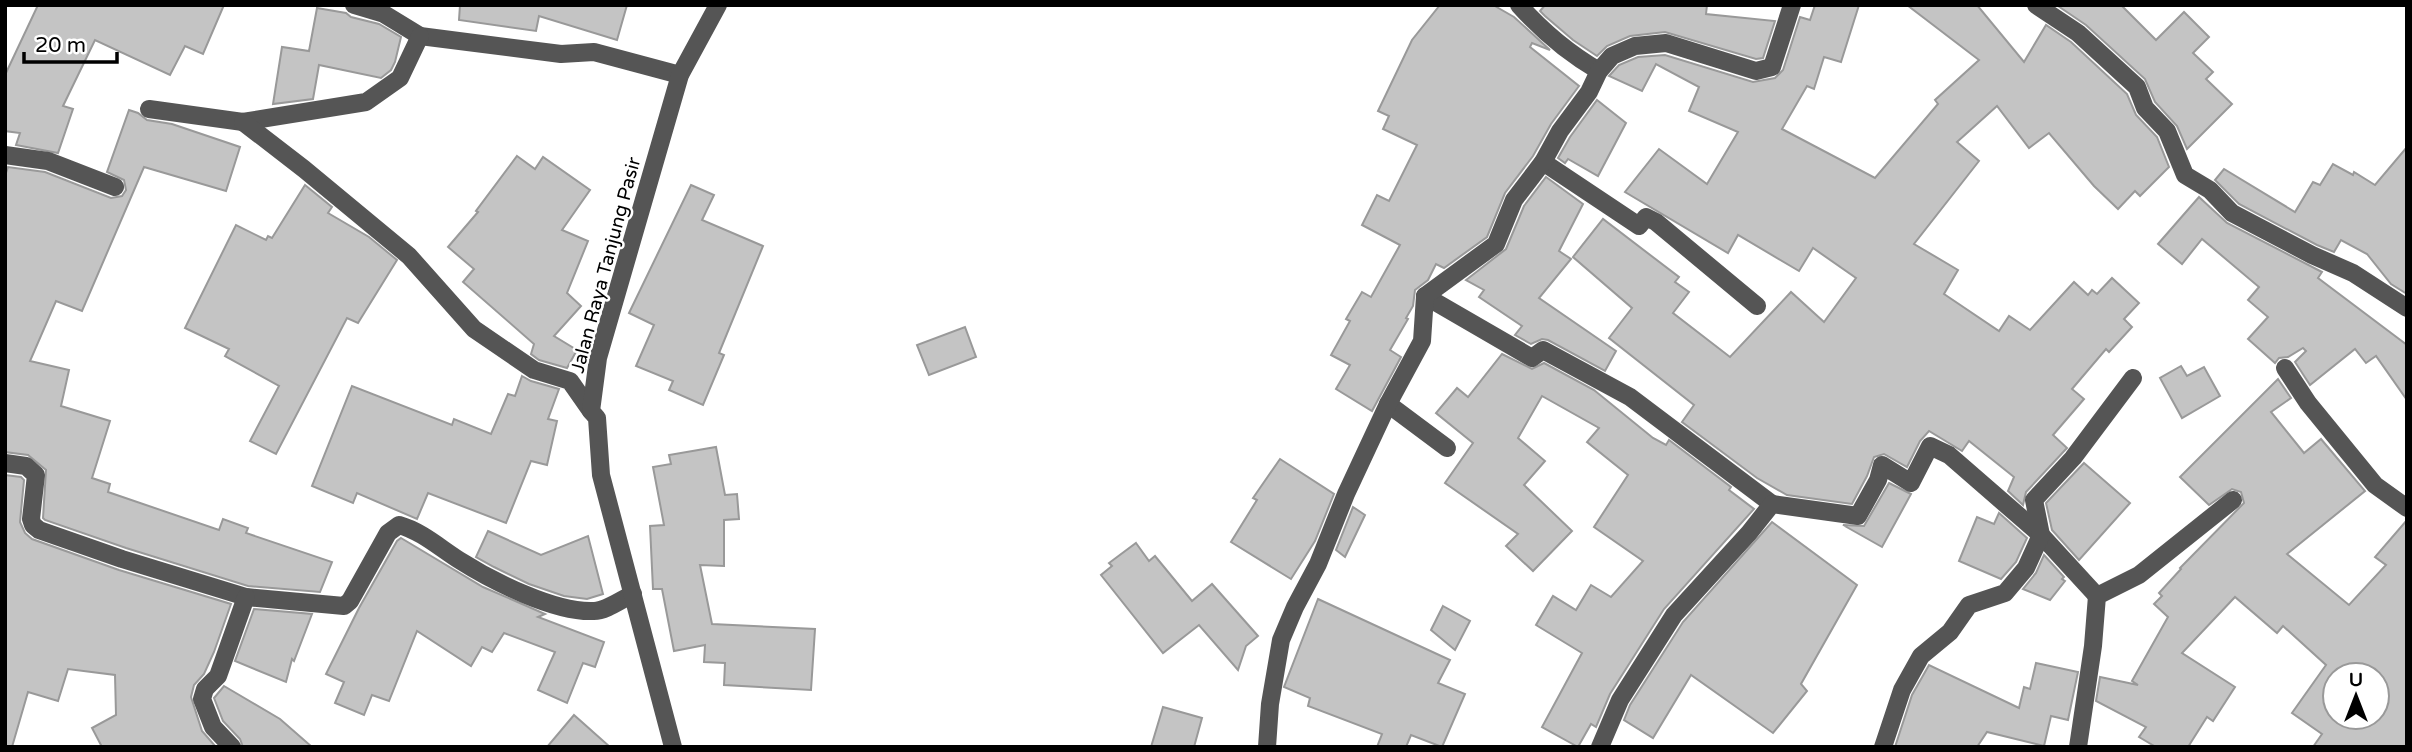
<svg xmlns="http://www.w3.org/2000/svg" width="2412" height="752" font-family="'Varela Round',sans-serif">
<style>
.building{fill:#c4c4c4;stroke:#999;stroke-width:2;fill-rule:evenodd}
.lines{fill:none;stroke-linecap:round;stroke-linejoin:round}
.minor{stroke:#555;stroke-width:18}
.labels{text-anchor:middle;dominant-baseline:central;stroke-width:5;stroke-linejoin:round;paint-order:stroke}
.street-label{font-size:19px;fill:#000;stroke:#fff}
</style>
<rect width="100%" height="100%" fill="#fff"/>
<g class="building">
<path d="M38,5h186l-21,49 -18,-8 -15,29 -75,-35 -32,66 10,3 -15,44 -42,-8 4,-12 -15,-2v-56z"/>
<path d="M460,5h167l-10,35 -78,-24 -3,15 -77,-11z"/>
<path d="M1440,5h53l21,12 36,33 -18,-7 -2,4 49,39 -28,38 -18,32 -28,37 -18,44 -43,31 -8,-4 -8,16 -13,10 -2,16 -7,12 2,1 -18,31 11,7 -29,54 -36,-22 14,-24 -19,-10 19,-34 -4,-2 16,-27 9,5 29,-52 -38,-20 15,-30 12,6 28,-56 -34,-16 6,-13 -11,-5 34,-71z"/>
<path d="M1545,5h162l-1,9 69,7 -12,37 -7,1 -91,-27 -35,4 -23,10 -10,10 -24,-16 -28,-24 -5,-5z"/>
<path d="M1815,5h44l-18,57 -17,-5 -10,32 -7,-3 -25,43 93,49 63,-74 -3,-4 44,-40 -72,-55h70l47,57 22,-37 25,17 56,52 9,21 21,22 12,30 -29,29 -5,-5 -17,18 -24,-23 -45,-53 -20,15 -32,-42 -40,36 22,19 -65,83 44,26 -14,24 55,37 10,-15 21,14 44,-48 14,13 4,-5 5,4 15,-16 27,25 -15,16 8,8 -23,25 -3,-3 -34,40 12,10 -31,36 14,13 -41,44 -3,13 -15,-14 6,-14 -45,-36 -7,10 -33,-20 -9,10 -13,26 -23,-13 -10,3 -7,19 -15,28 -65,-9 -30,-17 -75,-56 12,-17 -85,-67 23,-30 -59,-51 30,-38 76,58 -4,5 14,10 -16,21 57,44 61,-65 33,30 32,-44 -43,-30 -14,23 -61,-36 -10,18 -103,-61 34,-43 48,35 31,-52 -49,-21 10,-24 -43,-23 -14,27 -33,-15 10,-11 19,-8 27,-2 88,27 22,-4 8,-8 17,-53 10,3z"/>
<path d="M2121,5l35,35 28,-28 25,25 -16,16 20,19 -7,7 26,25 -45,45 -10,-23 -22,-24 -10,-23 -59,-54 -28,-19z"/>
<path d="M317,8l29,5 5,4 28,7 22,13 -6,25 -4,8 -10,8 -62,-13 -6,34 -40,5 9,-57 27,4z"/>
<path d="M1597,100l29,23 -28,53 -30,-17 -3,4 -7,-5 12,-21z"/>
<path d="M129,110l9,3 9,7 25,4 68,23 -14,44 -82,-24 -62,144 -26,-10 -26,60 39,9 -8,36 49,15 -18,57 18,6 -2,8 111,38 4,-11 25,9 -2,5 86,29 -12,30 -72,-6 -122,-38 -81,-28 -2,-2 3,-48 -18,-15 -23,-3v-276l3,-9 37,5 66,26 11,-2 4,-6 -2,-10 -17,-8z"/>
<path d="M2407,147v147l-16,-10 -24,-30 -26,-14 -7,12 -17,-7 -78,-41 -24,-24 9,-11 71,43 18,-30 7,3 13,-21 20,11 1,-3 21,13z"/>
<path d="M517,156l18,13 8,-12 47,33 -28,40 26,11 -21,52 14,13 -27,30 23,14 -10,18 -28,-8 -8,-6 3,-10 -71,-62 11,-13 -26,-22 30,-35 -2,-1z"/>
<path d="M1546,177l37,27 -24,47 12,8 -32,39 77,53 -11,20 -57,-31 -6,-1 -11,5 -16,-9 7,-9 -43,-29 5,-7 -18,-10 40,-31 18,-43z"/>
<path d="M305,185l27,22 -4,6 41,24 28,23 -39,63 -11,-5 -71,136 -26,-13 29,-55 -54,-30 4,-7 -44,-21 51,-103 30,15 2,-4 4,2z"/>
<path d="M691,185l23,10 -12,25 61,26 -44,107 5,2 -21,50 -34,-15 4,-9 -37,-15 18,-41 -25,-12z"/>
<path d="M2199,197l28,26 95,49 -4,6 89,67v55l-31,-44 -10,7 -11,-14 -45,36 -15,-23 11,-11 -3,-3 -15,9 -9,1 -4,5 -27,-24 20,-22 -20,-17 11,-13 -57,-48 -20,25 -24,-20z"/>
<path d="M965,327l11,30 -47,18 -12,-30z"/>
<path d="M1502,354l30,15 12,-6 50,27 59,48 13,7 3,-5 62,47 -2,3 25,19 -90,100 -54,85 -14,33 -5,-3 -13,23 -36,-20 40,-74 -46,-28 17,-29 23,14 15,-25 20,12 32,-36 -49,-34 34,-52 -41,-33 12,-14 -57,-32 -24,42 27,23 -21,24 48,46 -39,40 -27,-25 12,-12 -73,-51 28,-40 -37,-30 21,-25 11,9z"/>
<path d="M2181,366l6,10 17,-9 16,29 -38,22 -22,-40z"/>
<path d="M522,376l9,5 28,8 -11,30 9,2 -10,44 -16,-4 -25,62 -78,-30 -11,26 -60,-26 -4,10 -41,-17 40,-100 100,39 2,-6 37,15 17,-40 7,2z"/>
<path d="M2278,379l13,19 -20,14 33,41 17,-14 44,52 -78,63 62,51 37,-40 -11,-8 32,-37v227h-94l9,-13 -30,-21 34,-48 -43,-39 -6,7 -42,-36 -53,56 53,34 -22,34 -6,-4 -19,30h-32l-17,-10 7,-10 -50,-26 4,-24 38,8 -6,-4 36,-64 -14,-13 8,-8 -3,-3 22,-24 -1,-1 64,-65 -3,-11 -9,-3 -23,16 -29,-28zM2335,675h42v42h-42z"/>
<path d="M716,447l9,48 12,-1 2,25 -15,1v46l-24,-1 12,59 103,5 -4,61 -87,-5 1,-22 -21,-1 1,-17 -31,6 -12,-62h-9l-3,-63 14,-1 -11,-58 18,-3 -2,-9z"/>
<path d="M1280,459l54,35 -19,47 -24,38 -60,-37 26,-42 -4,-2z"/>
<path d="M2084,463l46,40 -51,57 -27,-30 -6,-27z"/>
<path d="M5,475l16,2 3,3 -4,42 5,11 7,6 87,31 112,34 -17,48 -10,22 -10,11 -3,12 11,34 14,16h-114l-10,-19 24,-13 -1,-40 -47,-6 -10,32 -30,-9 -16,55 -7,-1z"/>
<path d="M1889,483l22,11 -29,53 -39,-22 21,1z"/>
<path d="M1353,507l12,8 -20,42 -9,-7z"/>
<path d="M1999,513l28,25 -11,24 -15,17 -42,-18 18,-44 17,7z"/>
<path d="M1772,522l85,63 -56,99 6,7 -34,42 -82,-58 -38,63 -29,-18 6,-15 53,-83z"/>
<path d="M488,531l53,24 47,-19 15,58 -16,5 -23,-3 -35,-12 -35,-17 -18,-10z"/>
<path d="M401,538l82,49 62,27 -7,3 66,25 -9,25 -12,-4 -16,40 -29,-13 17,-38 -51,-19 -12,19 -10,-5 -11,19 -54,-35 -28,70 -17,-6 -8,20 -29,-12 9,-21 -18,-8 33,-66 38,-67z"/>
<path d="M1136,543l13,18 6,-5 37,45 20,-17 46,52 -12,10 -8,24 -39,-45 -36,28 -62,-78 11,-9 -3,-3z"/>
<path d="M2044,555l20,22 -2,2 3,2 -15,19 -27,-11 13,-16z"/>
<path d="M1318,599l132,61 -12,23 27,11 -23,53 -31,-12 -5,12h-29l5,-13 -74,-28 2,-8 -26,-11z"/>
<path d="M1443,606l27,15 -15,29 -24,-20z"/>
<path d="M254,609l58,5 -18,47 -2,-2 -6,23 -51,-21z"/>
<path d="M2036,663l42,9 -10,48 -17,-4 -7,30 -57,-14 -10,15h-82l17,-52 17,-30 90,43 5,-21 6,2z"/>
<path d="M224,686l56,33 32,28h-69l-3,-8 -17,-18 -9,-23z"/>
<path d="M1163,707l39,11 -8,29h-43z"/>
<path d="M574,715l36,32h-63z"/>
</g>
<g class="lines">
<g class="minor">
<path d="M354,5l30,9 36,22 141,18 33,-2 86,23"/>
<path d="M1519,5c24,27 49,48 80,66"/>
<path d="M2036,5l42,28 59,54 8,21 22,23 18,44 25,15 22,23 80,42 41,18 54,35"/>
<path d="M149,109l94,13 123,-20 34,-24 20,-42"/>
<path d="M243,122l61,47 105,87 65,73 60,41 36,11 21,30"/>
<path d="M5,155l43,6 67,26"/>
<path d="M1543,162l96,64 7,-9 10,5 101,84"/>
<path d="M1425,296l107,62 11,-8 87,47 142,107"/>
<path d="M2285,368l23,35 67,82 32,23"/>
<path d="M1388,404l59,44"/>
<path d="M5,463l21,3 10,9 -5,44 2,6 6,5 83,29 124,38 98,9 6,-5 38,-68 11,-8c22,6 41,23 60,35 33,21 96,53 135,51 12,0 28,-12 39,-17"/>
<path d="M232,747l-19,-20 -11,-28 3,-10 13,-13 28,-79"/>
<path d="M673,747l-72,-272 -4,-57 -6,-7 7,-53 82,-283 38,-70"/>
<path d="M1267,747l3,-43 11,-64 14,-33 23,-43 28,-70 42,-90 34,-63 3,-45 71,-52 18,-44 29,-38 17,-31 29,-39 10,-21 13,-15 23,-10 31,-3 90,28 16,-4 20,-62"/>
<path d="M1600,747l20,-47 54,-85 75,-82 23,-29 86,12 20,-36 4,-15 29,18 19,-37 19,9 92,80 56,61"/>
<path d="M1883,747l19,-57 19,-34 29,-24 19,-27 36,-12 21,-25 15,-33 -7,-35 39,-42 60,-80"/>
<path d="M2078,747l15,-101 4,-50 42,-21 94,-75"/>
</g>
</g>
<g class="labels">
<g class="street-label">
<text transform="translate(606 265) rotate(-75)">Jalan Raya Tanjung Pasir</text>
</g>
</g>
<rect width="2412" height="752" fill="none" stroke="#000000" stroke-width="14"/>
<g transform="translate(2356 696)"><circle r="33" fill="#ffffff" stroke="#999999" stroke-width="2"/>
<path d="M0-5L12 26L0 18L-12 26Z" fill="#000000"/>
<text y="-10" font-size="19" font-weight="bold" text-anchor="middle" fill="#000000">U</text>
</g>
<path d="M24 52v10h93v-10" fill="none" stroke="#000000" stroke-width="3.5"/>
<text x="35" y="52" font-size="21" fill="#000000" stroke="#ffffff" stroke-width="5" paint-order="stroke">20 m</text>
</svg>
